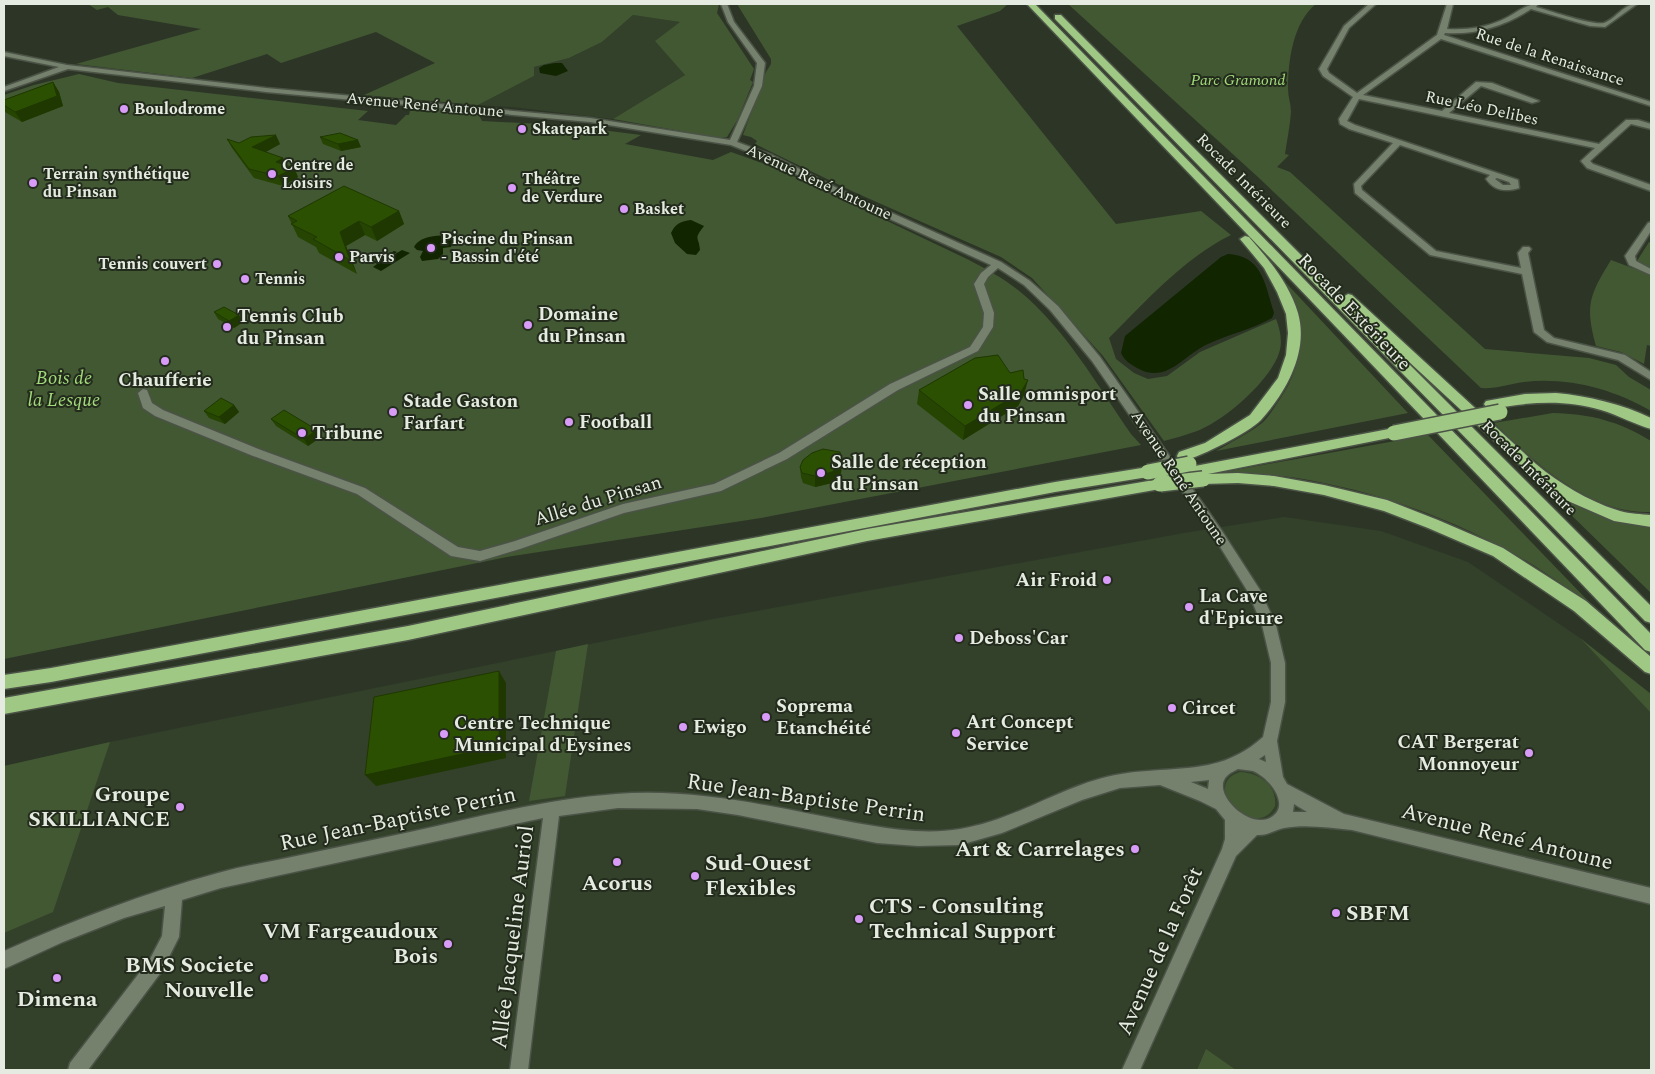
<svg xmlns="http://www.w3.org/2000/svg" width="1655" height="1074" font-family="Spectral,serif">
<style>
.built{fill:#33402a}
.green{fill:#425832}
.water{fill:#112501}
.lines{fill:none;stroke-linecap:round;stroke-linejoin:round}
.minor-casing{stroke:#4b5346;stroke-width:3}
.highway-casing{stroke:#4b5346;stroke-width:3}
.minor{fill:#75806d;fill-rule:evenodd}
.highway{fill:#a0c885;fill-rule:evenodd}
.highway-bridge-casing{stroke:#4b5346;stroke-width:18;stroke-linecap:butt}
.highway-bridge{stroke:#a0c885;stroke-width:15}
.wall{fill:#264502}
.shaded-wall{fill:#1f3801}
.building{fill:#2c5002;stroke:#1f3801}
.poi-dot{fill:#d89bf8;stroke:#232c1c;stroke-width:2}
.labels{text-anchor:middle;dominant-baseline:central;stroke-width:4;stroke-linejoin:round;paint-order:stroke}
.far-street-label{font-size:16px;fill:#e5ebe1;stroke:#232c1c}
.far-park-label{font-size:16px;font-style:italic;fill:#a3db7b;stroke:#232c1c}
.far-poi-label{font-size:16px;font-weight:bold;fill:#e5ebe1;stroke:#232c1c;text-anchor:start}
.street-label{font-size:19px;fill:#e5ebe1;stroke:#232c1c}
.poi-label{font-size:19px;font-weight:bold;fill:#e5ebe1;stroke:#232c1c;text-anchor:start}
.park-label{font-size:19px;font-style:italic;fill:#a3db7b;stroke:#232c1c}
.near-poi-label{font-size:22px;font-weight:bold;fill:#e5ebe1;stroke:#232c1c;text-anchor:end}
.near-street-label{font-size:22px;fill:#e5ebe1;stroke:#232c1c}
</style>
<rect width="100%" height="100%" fill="#2d3626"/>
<g class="built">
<path d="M633,15l48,7 4,53 -72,44 -101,-12 -34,-2 56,-29v-9l35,-9 33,-16z"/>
<path d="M1284,517l97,14 87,31 112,76 71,75v357h-1647v-304l106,-24 603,-123 471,-86z"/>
</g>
<g class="green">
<path d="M88,4h631l-2,9 37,56 -4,11 3,2 -15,37 -11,18 -7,1 -107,-19 72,-44 -30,-34 25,-19 -47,-7 -31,27 -33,16 -35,9v9l-56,29 -114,-10 71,-32 -59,-31 -95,31 -14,-9 -75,24 -116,-14 125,-35 -83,-14 -10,-8 -11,3z"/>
<path d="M737,4h271l-8,7 -43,15 159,198 85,-13 30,24c-47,23 -85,66 -122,103l7,21 18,14 14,6 19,-3 33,-24 76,-33c4,10 7,23 3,34 -9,28 -55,68 -82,78 -11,4 -22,7 -33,10l-61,-85 -71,-78 -31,-21 -147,-65 -99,-48 2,-3 -6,-4 -8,-2 23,-63 5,-8v-5z"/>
<path d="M1068,4h248c-23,18 -28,57 -28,85 0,8 3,15 3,23 -1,14 -4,28 -6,42l4,1 -12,12 13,5 195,177 104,9 27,7 13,12 22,13v21c-38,-22 -83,-34 -127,-29 -15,2 -28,7 -43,6l-222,-210z"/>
<path d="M79,74l39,9 250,28 -10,9 38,5 10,-10h3l1,-4c18,-7 50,1 69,4l3,6 80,4 79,10 -16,9 88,16 18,-8 45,16 193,92c17,9 34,18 49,30 47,38 79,95 113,144l10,11 -380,73 -254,39 -503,102v-564l30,-10z"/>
<path d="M1649,242l2,1v27l-14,-9z"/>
<path d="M1611,260l40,15v71l-4,-1 -3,19 -23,-12 -25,-6c-11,-41 -7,-50 15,-86z"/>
<path d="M1286,283l122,130 -192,38c15,-9 32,-17 46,-28 7,-6 13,-17 18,-24 27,-40 24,-74 6,-116z"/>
<path d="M1553,413c38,1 65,8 98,28v71c-60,3 -117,-50 -157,-89z"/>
<path d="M1428,435l165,171c-23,-16 -46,-33 -70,-47 -64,-37 -135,-64 -209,-78 -29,-6 -60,-7 -90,-9z"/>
<path d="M1519,464c47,36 74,53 132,64v65z"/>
<path d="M1580,638l71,56v19z"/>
<path d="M588,644l-23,152 -36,5 27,-150z"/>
<path d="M110,742l-57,170 -49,21v-167z"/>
<path d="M1240,772c20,1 37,13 35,34 -19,37 -77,-21 -35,-34z"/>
<path d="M1206,1049l30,21h-39z"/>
</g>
<g class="water">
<path d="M555,63h7l6,8 -12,5 -16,-3 -1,-5 5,-3z"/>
<path d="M691,220l13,6c-11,14 -5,10 -4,24l-4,5 -9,-1 -12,-11 -4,-10c4,-9 10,-12 20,-13z"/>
<path d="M454,235l-1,6 12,-2 -1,3 -12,2 -1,3 -8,1v6l-5,5 -16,2 -2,-4 3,-6 -6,-1 -3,-3c7,-13 27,-11 40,-12z"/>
<path d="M402,250l8,3 -29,18 -8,-4 4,-3 -3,-2 20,-11 3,1 -14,9z"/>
<path d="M1228,254c35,2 37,31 46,59l-2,5c-19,11 -43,16 -64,26 -25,11 -41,41 -71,24 -7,-4 -12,-7 -16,-15l4,-17 96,-79z"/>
</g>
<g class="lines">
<defs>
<g id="minor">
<path d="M721,4h6l7,18 31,41 -3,23 -25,56 35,13 71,36 158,71 29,19 28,25 42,51 122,174 38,59 16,35 9,38v39l-8,39 6,36 4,7 57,30 307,74v16l-299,-74c-22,-2 -46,-6 -68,-2 -10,2 -17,8 -27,7l-21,21 -96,214h-18l100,-221 3,-10v-19l-9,-11 -16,-8 -40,-16 -40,3 -38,12 -80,33 -42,12 -42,1 -41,-3 -139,-28 -41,-6 -79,-1 -59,8 -31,254h-18l33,-252 -322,70 -39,12 -3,37 -17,34 -74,99h-20l2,-7 80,-104 12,-23 3,-30 -41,12 -61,24 -59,27v-18c70,-31 141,-58 214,-78 21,-6 43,-10 64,-14 43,-9 86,-18 128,-27 68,-15 137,-33 206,-38 66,-5 131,7 195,20 47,9 102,23 149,15 57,-9 105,-46 161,-55 53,-9 98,3 142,-37l8,-35v-39l-9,-38 -14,-33 -34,-55 -122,-176 -42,-51 -26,-25 -26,-17 -10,9 -4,7 10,29 -1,14 -15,24 -80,39 -111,69 -66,32 -97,22 -104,36 -40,12 -29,-5 -94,-62 -104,-38 -98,-40 -12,-8 -5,-15 5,-4 4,1 5,13 11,7 98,40 104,38 93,59 22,4 35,-10 108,-37 91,-20 65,-31 111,-69 80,-37 13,-20 1,-14 -10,-29 7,-11 10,-8 -154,-70 -71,-36 -35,-14 -141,-23 -324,-30 -198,-23 -64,22v-4l55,-20 -55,-11v-4l63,13 199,23 324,30 140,22 24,-54 3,-23 -29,-41zM1265,755l1,7 -7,-3zM1238,769c5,1 11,1 15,2 15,6 37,32 20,45 -22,17 -65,-25 -45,-41 3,-3 7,-4 10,-6zM1209,780l-1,9 -17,-7zM1294,804l13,8h-14z"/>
<path d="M1369,4h7l-27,24 -22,41 2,4 28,20 80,-58 10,-31h6l-6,25c19,1 37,-1 55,-9 12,-5 23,-16 36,-16l-2,3c12,3 57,19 68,16 13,-5 19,-19 33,-19l-32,23 -15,-1 -59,-17c-26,17 -55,26 -86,24l-1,2 207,67v4l-210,-67 -78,56 79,16 34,-29 16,1 47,18 -7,2 -51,-17 -32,27 150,31 27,-24h12l13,4v5l-20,-5 -41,37 3,3 58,21v6l-64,-23 -6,-7 14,-13 -236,-49 -12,22 8,4 163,55 1,8c-13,4 -25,3 -33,-9l4,-4 -90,-30 -39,41 1,4 74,61 85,17 -3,-15 5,-6h6l2,2 -3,4 16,77 10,8 71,17 26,17v8l-33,-20 -71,-18 -13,-10 -12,-58 -92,-19 -75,-62 -1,-9 39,-41 -44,-14 -9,-5 -1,-5 14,-22 -30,-21 -4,-7 25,-43zM1497,178l12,4 2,3h-8l-8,-6z"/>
<path d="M1651,222v9l-16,25 1,5 15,8v6l-22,-10 -4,-9 23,-33z"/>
</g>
<g id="highway">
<path d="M1027,4h8l616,630v18l-6,-2z"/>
<path d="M1055,15h6l282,282 5,-3 4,1 184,169c24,20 54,38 84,47 10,3 21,3 31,4v12l-37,-6 -46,-20 -24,-14 -165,-153 272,272v17l-6,-2 -590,-602z"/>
<path d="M1245,236l4,1c20,23 40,46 49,76 11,39 -12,79 -37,107 -14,14 -58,35 -77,41l-5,-1 -2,-4 2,-4 26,-9 45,-28 28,-37 8,-23 2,-22 -2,-19 -9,-22 -13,-24 -24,-29z"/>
<path d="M1556,393c32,3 66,11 95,25v11c-15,-4 -33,-14 -50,-19 -36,-11 -73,-8 -110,-1l-5,-2 -2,-3 2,-3 39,-7z"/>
<path d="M1394,428l5,2 2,3 -2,3 -191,38 30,-1 36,3 50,9 63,15 51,20 65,28 83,53 65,56v17l-6,-2 -71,-61 -81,-55 -65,-28 -44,-17 -60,-16 -50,-9 -36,-3 -35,1 -5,-1 -2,-4 2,-3 -8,-1 -2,-4 2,-4 5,-1z"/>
<path d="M1148,467l5,1 2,4 -2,4 -5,1 -93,15 -1004,190 -47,7v-14l47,-7 1004,-186z"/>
<path d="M1160,479l5,1 2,4 -2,4 -5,1 -293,52 -459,99 -404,74v-16l404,-72 459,-97z"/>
</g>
</defs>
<use href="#minor" class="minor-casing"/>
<use href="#highway" class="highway-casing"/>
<use href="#minor" class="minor"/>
<use href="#highway" class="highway"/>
<defs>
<g id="highway-bridge">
<path d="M1394,433l106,-21"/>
<path d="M1148,472l41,-8"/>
<path d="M1160,484l43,-5"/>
</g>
</defs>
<use href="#highway-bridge" class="highway-bridge-casing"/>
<use href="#highway-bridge" class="highway-bridge"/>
</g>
<g class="wall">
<path d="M53,82l6,10 4,14 -41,16 -17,-10 -1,-2v-10z"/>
<path d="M320,137l41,10 -20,4 -18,-7z"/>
<path d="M227,139l12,4 41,1 -15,8 22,14 7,2 4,9 -15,9 -29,-8 -22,-30z"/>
<path d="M399,211l5,13 -27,17 -12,-6 -19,11 11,28 -38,-21 -3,-6 -18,-10 -10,-21z"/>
<path d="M214,312l25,3 4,7 -9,6 -16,-9z"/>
<path d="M1010,373l14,22 -6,11 -55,34 -46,-36 2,-14z"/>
<path d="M234,405l5,7 -14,12 -16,-6 -5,-7z"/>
<path d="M271,419l46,11 4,7 -13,9 -32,-20z"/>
<path d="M842,462l-1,11 -4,6 -5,4 -17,4 -12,-4 -2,-6 -1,-10z"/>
</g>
<g class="shaded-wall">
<path d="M53,82l6,10 4,14 -41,16 -7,-10z"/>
<path d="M276,135l4,9 -23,13 -5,-10z"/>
<path d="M358,140l3,7 -20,4 -3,-7z"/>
<path d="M283,158l5,9 -12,-5z"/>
<path d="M294,168l4,9 -15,9 -5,-10z"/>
<path d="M399,211l5,13 -27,17 -6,-14z"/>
<path d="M359,221l6,14 -19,11 11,28 -7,-14 -10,-28z"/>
<path d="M239,315l4,7 -9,6 -5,-7z"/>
<path d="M1028,380l-4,15 -6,11 -55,34 2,-14z"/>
<path d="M234,405l5,7 -14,12 -6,-7z"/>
<path d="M317,430l4,7 -13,9 -4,-7z"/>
<path d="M842,462l-1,11 -4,6 -5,4 -17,4v-11z"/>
<path d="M499,671l7,12v75l-130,28 -11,-11z"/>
</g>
<g class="building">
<path d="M53,82l4,14 -42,16 -11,-7v-5z"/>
<path d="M340,133l18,7 -20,4 -18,-7z"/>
<path d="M276,135l-24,12 31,11 -7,4 18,6 -16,8 -29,-7 -22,-30 12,4 12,-6z"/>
<path d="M344,186l55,25 -28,16 -12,-6 -19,11 10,28 -37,-21 4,-2 -26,-13 6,-3 -9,-5z"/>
<path d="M224,307l15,8 -10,6 -15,-9z"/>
<path d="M998,355l12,18 13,-3 1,9 4,1 -7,12 -56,34 -46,-36 56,-32z"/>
<path d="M221,398l13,7 -15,12 -15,-6z"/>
<path d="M284,410l33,20 -13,9 -33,-20z"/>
<path d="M823,449l17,3 2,10 -5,6 -5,4 -17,4 -13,-3 -2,-6 3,-7 9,-7z"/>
<path d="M499,671v75l-134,29 9,-78z"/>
</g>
<g class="poi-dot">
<circle cx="124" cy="109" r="5"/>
<circle cx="522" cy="129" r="5"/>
<circle cx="272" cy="174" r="5"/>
<circle cx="33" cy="183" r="5"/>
<circle cx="512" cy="188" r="5"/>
<circle cx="624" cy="209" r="5"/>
<circle cx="431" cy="248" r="5"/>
<circle cx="339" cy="257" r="5"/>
<circle cx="217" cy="264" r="5"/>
<circle cx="245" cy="279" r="5"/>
<circle cx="528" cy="325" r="5"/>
<circle cx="227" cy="327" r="5"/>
<circle cx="165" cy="361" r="5"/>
<circle cx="968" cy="405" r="5"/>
<circle cx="393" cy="412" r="5"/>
<circle cx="569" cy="422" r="5"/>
<circle cx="302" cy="433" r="5"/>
<circle cx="821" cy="473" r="5"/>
<circle cx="1107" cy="580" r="5"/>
<circle cx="1189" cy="607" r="5"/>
<circle cx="959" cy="638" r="5"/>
<circle cx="1172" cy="708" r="5"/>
<circle cx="766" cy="717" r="5"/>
<circle cx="683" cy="727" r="5"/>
<circle cx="956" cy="733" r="5"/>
<circle cx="444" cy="734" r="5"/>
<circle cx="1529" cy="753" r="5"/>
<circle cx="180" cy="807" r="5"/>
<circle cx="1135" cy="849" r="5"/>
<circle cx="617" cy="862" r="5"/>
<circle cx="695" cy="876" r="5"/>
<circle cx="1336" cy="913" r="5"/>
<circle cx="859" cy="919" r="5"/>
<circle cx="448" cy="944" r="5"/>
<circle cx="57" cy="978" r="5"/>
<circle cx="264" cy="978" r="5"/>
</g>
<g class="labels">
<g class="far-street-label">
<text transform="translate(1550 57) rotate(18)">Rue de la Renaissance</text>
<text transform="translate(425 105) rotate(5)">Avenue René Antoune</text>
<text transform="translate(1482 108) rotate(12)">Rue Léo Delibes</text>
<text transform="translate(1244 181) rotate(45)">Rocade Intérieure</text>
<text transform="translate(819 182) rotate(25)">Avenue René Antoune</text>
<text transform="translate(1529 468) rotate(45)">Rocade Intérieure</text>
<text transform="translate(1179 478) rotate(56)">Avenue René Antoune</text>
</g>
<g class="far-park-label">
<text x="1238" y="80">Parc Gramond</text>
</g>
<g class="far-poi-label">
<text x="134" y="109">Boulodrome</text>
<text x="532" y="129">Skatepark</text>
<text x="282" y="165">Centre de<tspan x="282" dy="18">Loisirs</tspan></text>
<text x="43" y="174">Terrain synthétique<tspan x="43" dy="18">du Pinsan</tspan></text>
<text x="522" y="179">Théâtre<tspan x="522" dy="18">de Verdure</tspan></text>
<text x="634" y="209">Basket</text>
<text x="441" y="239">Piscine du Pinsan<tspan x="441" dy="18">- Bassin d'été</tspan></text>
<text x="349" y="257">Parvis</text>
<text x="207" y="264" text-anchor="end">Tennis couvert</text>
<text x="255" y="279">Tennis</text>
</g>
<g class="street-label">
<text transform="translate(1354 312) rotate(46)">Rocade Extérieure</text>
<text transform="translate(598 501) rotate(-17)">Allée du Pinsan</text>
</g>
<g class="poi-label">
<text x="538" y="314">Domaine<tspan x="538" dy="22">du Pinsan</tspan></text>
<text x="237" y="316">Tennis Club<tspan x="237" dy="22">du Pinsan</tspan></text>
<text x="165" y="380" text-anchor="middle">Chaufferie</text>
<text x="978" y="394">Salle omnisport<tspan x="978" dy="22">du Pinsan</tspan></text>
<text x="403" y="401">Stade Gaston<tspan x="403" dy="22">Farfart</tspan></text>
<text x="579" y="422">Football</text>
<text x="312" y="433">Tribune</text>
<text x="831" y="462">Salle de réception<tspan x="831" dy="22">du Pinsan</tspan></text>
<text x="1097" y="580" text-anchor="end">Air Froid</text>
<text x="1199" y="596">La Cave<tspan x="1199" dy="22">d'Epicure</tspan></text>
<text x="969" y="638">Deboss'Car</text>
<text x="776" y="706">Soprema<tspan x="776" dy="22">Etanchéité</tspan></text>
<text x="1182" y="708">Circet</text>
<text x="966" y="722">Art Concept<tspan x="966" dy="22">Service</tspan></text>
<text x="454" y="723">Centre Technique<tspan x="454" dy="22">Municipal d'Eysines</tspan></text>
<text x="693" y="727">Ewigo</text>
<text x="1519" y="742" text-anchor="end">CAT Bergerat<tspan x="1519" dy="22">Monnoyeur</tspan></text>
</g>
<g class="park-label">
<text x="64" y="378">Bois de<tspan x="64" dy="22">la Lesque</tspan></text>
</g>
<g class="near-poi-label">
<text x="170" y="794">Groupe<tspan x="170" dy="25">SKILLIANCE</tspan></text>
<text x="1125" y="849">Art &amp; Carrelages</text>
<text x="705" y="863" text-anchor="start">Sud-Ouest<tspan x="705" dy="25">Flexibles</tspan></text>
<text x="617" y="883" text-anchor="middle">Acorus</text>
<text x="869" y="906" text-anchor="start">CTS - Consulting<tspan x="869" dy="25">Technical Support</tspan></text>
<text x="1346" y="913" text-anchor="start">SBFM</text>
<text x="438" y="931">VM Fargeaudoux<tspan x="438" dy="25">Bois</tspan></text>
<text x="254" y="965">BMS Societe<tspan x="254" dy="25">Nouvelle</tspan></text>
<text x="57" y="999" text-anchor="middle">Dimena</text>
</g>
<g class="near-street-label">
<text transform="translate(806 798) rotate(8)">Rue Jean-Baptiste Perrin</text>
<text transform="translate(398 819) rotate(-12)">Rue Jean-Baptiste Perrin</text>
<text transform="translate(1507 837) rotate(14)">Avenue René Antoune</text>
<text transform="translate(513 937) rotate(-83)">Allée Jacqueline Auriol</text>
<text transform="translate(1160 951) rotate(-66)">Avenue de la Forêt</text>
</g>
</g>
<rect width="1655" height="1074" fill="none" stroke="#e5ebe1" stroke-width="10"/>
</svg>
